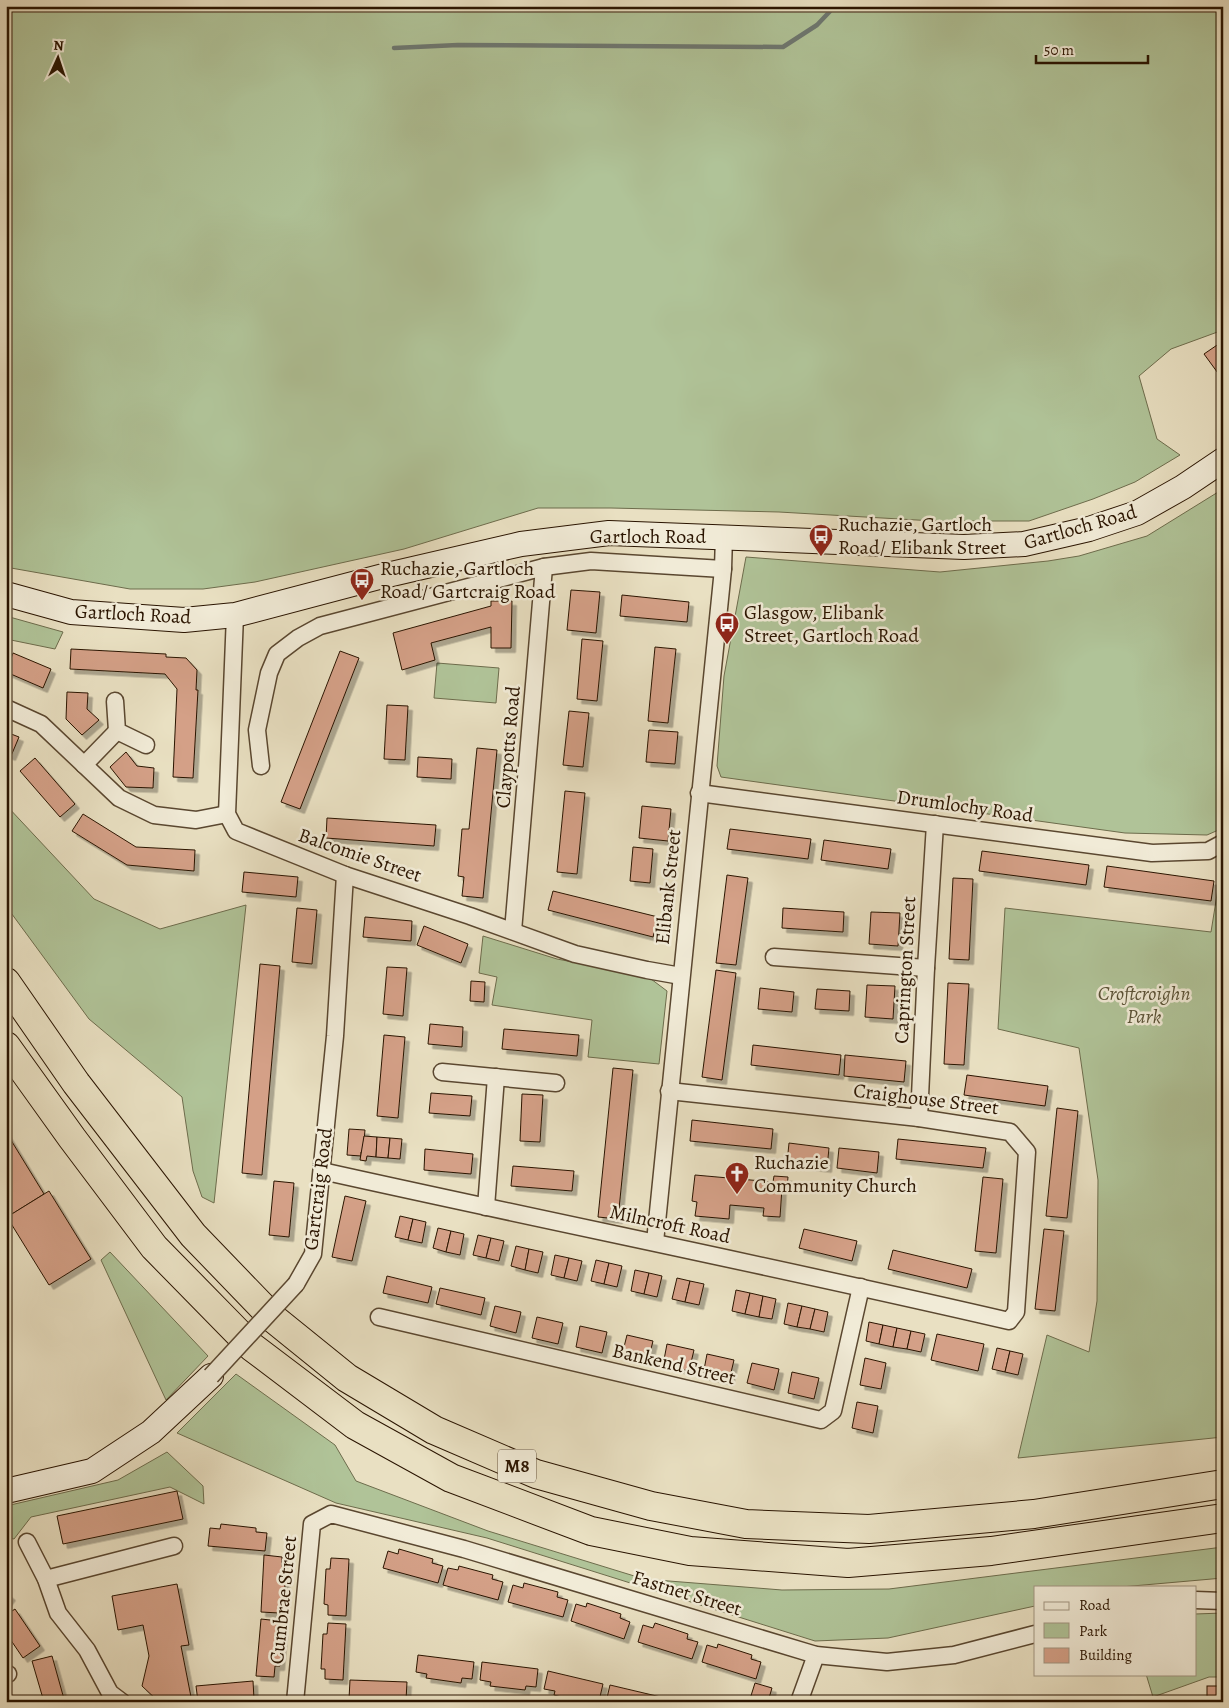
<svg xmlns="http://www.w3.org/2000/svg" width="1229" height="1708" font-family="Alegreya,serif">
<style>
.green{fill:#b0c398;stroke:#6d6c4c}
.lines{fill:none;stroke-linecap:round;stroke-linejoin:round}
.stream{stroke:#6e7871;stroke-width:4.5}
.building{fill:#d4a087;stroke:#2a1400;filter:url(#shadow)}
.street-casing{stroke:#5a4730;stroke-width:19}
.secondary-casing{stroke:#2a1400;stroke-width:26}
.highway-casing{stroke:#2a1400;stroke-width:30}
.street{stroke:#f1ebd7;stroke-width:16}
.secondary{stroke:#f1ebd7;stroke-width:24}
.highway{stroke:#e9e0c2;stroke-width:28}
.street-bridge-casing{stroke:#5a4730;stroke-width:19;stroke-linecap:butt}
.street-bridge{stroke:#f1ebd7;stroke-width:16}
.labels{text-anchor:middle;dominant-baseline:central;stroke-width:5;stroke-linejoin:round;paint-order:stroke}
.shield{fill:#f1ebd7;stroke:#665440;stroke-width:1}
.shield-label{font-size:19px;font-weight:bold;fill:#2a1400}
.poi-label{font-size:20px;fill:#2a1400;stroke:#f1ebd7;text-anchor:start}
.street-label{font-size:20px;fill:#2a1400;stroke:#f1ebd7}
.park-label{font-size:20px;font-style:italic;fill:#595135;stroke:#f1ebd7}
</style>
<defs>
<filter id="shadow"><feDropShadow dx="4.5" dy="4.5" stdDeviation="0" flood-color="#0004"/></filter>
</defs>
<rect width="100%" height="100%" fill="#e9e0c2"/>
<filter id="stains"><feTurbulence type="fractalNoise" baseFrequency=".004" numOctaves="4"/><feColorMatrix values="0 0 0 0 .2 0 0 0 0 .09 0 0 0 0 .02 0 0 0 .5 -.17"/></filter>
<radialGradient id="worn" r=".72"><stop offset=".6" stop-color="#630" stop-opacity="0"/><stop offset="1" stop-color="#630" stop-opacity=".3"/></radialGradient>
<g class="green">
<path d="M6,6h1217v324l-52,19 -32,27 18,63 23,16 -45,27 -42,17 -64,22h-95l-155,-9 -168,-4h-73l-134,41 -149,33 -52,7h-73l-119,-21 -5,-1z"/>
<path d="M1223,489v339l-16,7 -82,-2 -404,-56 -4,-11 7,-90 22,-119 194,15 108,-11 31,-5 68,-20z"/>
<path d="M6,616l57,16 -8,17 -49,-10z"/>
<path d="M437,663l62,5 -3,35 -62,-5z"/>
<path d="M6,805l88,94 66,30 86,-24 -32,298 -12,-6 -9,-26 -11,-74 -93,-78 -83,-113z"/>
<path d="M1223,857v580l-205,21 29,-123 42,17 8,-51 1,-121 -19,-132 -81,-19 7,-121 206,24z"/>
<path d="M483,936l74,23 90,17 20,15 -8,73 -71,-7 4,-37 -100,-15 5,-28 -18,-4z"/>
<path d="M110,1252l98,104 -42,44 -65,-140z"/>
<path d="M236,1374l99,71 21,36 132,50 156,48 138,11 107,-1 334,-42v31l-102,9h-86v19l-147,32 -73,3 -328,-103 -151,-35 -159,-70z"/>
<path d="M167,1452l36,34 1,18 -34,-17 -139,30 -17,22 -8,-2v-31l112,-26z"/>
<path d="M1223,1613v64h-14l-56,20 -7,-23h49v-60z"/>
</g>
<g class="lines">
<path class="stream" d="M394,48l64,-3 325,2 34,-22 18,-19"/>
</g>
<g class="building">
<path d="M1223,341v39l-19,-26z"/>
<path d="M1223,383v10l-5,-7z"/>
<path d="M571,590l29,2 -4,41 -29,-3z"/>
<path d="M622,595l67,7 -2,20 -67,-6z"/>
<path d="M491,601h21l-1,47h-20v-21l-60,16 4,17 -33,10 -9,-37 98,-27z"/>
<path d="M582,639l21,2 -6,60 -20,-2z"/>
<path d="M655,647l21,2 -8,74 -20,-2z"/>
<path d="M71,649l95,5v3l20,1 11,12 -1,20h2l-5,88 -20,-1 4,-88 -12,-15 -95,-5z"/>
<path d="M340,651l19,7 -59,151 -19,-7z"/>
<path d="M13,653l38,16 -8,19 -37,-16z"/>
<path d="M67,692l21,1 -1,16 12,11 -17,15 -16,-16z"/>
<path d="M387,705l21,1 -3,54 -21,-1z"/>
<path d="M569,711l20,2 -6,54 -20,-2z"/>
<path d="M649,730l29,2 -3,32 -29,-2z"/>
<path d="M6,732l13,5 -8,19 -5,-2z"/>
<path d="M477,748l20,2 -14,148 -21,-2 2,-19 -6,-1 4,-47h7z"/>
<path d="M126,752l11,14 17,2 -1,20 -27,-1 -16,-20z"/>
<path d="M418,757l34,2 -1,20 -34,-2z"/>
<path d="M35,758l40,46 -15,13 -40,-46z"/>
<path d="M565,791l20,2 -8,81 -20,-2z"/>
<path d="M642,806l29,3 -3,32 -29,-3z"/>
<path d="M83,814l53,33 59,3 -1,21 -67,-6 -55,-34z"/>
<path d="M327,818l109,7 -2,21 -108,-8z"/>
<path d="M730,829l81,10 -3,20 -81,-10z"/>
<path d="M824,840l67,9 -3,20 -67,-9z"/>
<path d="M633,847l20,2 -3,34 -20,-2z"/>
<path d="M982,851l107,14 -3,20 -107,-14z"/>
<path d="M1107,866l107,15 -3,20 -107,-14z"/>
<path d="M244,872l54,5 -2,20 -54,-5z"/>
<path d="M727,875l21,3 -12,87 -20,-2z"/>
<path d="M953,878l20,1 -4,81 -20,-1z"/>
<path d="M553,891l105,26 -5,20 -105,-27z"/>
<path d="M297,908l20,2 -5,54 -20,-2z"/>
<path d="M783,908l61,4 -1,20 -61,-4z"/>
<path d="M871,912l29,1 -2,33 -29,-2z"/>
<path d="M365,917l47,4 -1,20 -48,-4z"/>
<path d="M424,926l44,18 -7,19 -44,-18z"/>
<path d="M260,964l20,2 -18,209 -20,-2z"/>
<path d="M387,967l20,1 -4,48 -20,-2z"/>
<path d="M716,970l20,3 -14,107 -20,-3z"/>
<path d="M471,981l14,1 -1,20 -14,-1z"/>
<path d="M948,983l21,1 -5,81 -20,-1z"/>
<path d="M867,985l28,1 -2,33 -28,-2z"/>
<path d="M760,988l34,4 -2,20 -34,-3z"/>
<path d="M817,989l33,2 -1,20 -34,-2z"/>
<path d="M430,1024l33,3 -1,20 -34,-3z"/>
<path d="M504,1029l75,6 -2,21 -75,-7z"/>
<path d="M384,1035l21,2 -7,81 -21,-2z"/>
<path d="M753,1045l88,10 -2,20 -88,-10z"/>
<path d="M845,1055l61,6 -2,21 -60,-6z"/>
<path d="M613,1068l20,2 -15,149 -20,-2z"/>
<path d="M967,1075l81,11 -3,20 -81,-11z"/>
<path d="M431,1093l41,3 -2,20 -41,-3z"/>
<path d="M522,1094l21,1 -3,47 -20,-1z"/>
<path d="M1057,1108l21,3 -11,107 -21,-2z"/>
<path d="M692,1120l81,9 -2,20 -81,-8z"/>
<path d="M349,1129l16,1 -2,22h-2v4l-14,-1z"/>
<path d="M6,1132l38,62 -32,20 -6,-10z"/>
<path d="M364,1136l13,1 -1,20 -9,-1 -1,5 -6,-1z"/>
<path d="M377,1137l13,1 -2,20 -12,-1z"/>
<path d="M390,1138l12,1 -2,20 -12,-1z"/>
<path d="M898,1139l88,9 -3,20 -87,-9z"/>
<path d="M789,1143l40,5 -2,20 -40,-5z"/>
<path d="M839,1148l40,4 -2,21 -40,-5z"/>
<path d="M425,1149l48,5 -2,20 -47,-4z"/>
<path d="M513,1166l61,5 -2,20 -61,-5z"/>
<path d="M695,1175l78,7 1,-6 14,1 -1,11h-5l-2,29 -17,-1 1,-8 -34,-3 -1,14 -34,-3 2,-14 -5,-1z"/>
<path d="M983,1177l20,2 -7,74 -21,-2z"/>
<path d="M274,1181l20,2 -5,54 -20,-2z"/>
<path d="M49,1191l42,68 -42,26 -42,-68z"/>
<path d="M345,1196l21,5 -14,60 -20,-4z"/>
<path d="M400,1216l13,3 -5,21 -13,-3z"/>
<path d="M413,1219l13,3 -4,21 -14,-3z"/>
<path d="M438,1228l13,3 -5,21 -13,-4z"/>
<path d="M804,1229l53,12 -5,20 -53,-13z"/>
<path d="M1044,1229l20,2 -9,80 -20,-2z"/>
<path d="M451,1231l13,3 -4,21 -14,-3z"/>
<path d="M478,1235l13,3 -5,20 -13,-3z"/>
<path d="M491,1238l13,3 -5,20 -13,-3z"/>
<path d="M516,1246l13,3 -4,21 -14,-4z"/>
<path d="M529,1249l14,3 -5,21 -13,-3z"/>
<path d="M893,1250l79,19 -5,19 -79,-19z"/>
<path d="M555,1255l14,3 -5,20 -13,-3z"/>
<path d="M569,1258l13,3 -5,20 -13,-3z"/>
<path d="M596,1260l13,3 -5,21 -13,-3z"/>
<path d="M609,1263l13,3 -5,21 -13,-3z"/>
<path d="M635,1270l14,3 -5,21 -13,-3z"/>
<path d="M649,1273l13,3 -5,21 -13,-3z"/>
<path d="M387,1276l45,11 -4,16 -45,-10z"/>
<path d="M677,1278l13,3 -5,21 -13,-3z"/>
<path d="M690,1281l14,3 -5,21 -14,-3z"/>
<path d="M440,1288l45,10 -4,17 -45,-11z"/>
<path d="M736,1290l14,3 -5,21 -13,-3z"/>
<path d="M750,1293l13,3 -4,21 -14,-3z"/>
<path d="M763,1296l13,3 -4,20 -13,-2z"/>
<path d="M788,1303l14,3 -5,21 -13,-3z"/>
<path d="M495,1306l26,6 -5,21 -26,-7z"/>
<path d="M802,1306l13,3 -5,20 -13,-2z"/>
<path d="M815,1309l13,3 -4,20 -14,-3z"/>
<path d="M537,1317l26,6 -5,21 -26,-6z"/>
<path d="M869,1322l14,3 -4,19 -13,-3z"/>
<path d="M883,1325l14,3 -4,19 -14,-3z"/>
<path d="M580,1326l27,6 -5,21 -26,-6z"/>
<path d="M897,1328l14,3 -4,18 -14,-2z"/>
<path d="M911,1331l14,3 -4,18 -14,-3z"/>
<path d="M937,1334l47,10 -6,27 -47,-11z"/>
<path d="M627,1335l26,6 -5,20 -26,-6z"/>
<path d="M667,1344l27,6 -5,21 -26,-6z"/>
<path d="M997,1348l13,3 -5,21 -13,-3z"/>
<path d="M1010,1351l13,3 -5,21 -13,-3z"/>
<path d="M707,1354l27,6 -5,21 -26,-6z"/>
<path d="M865,1358l21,5 -5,26 -21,-4z"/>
<path d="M752,1363l27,6 -5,21 -27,-7z"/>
<path d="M792,1372l27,6 -5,21 -26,-6z"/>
<path d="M857,1402l21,4 -5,27 -21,-5z"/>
<path d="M177,1491l6,28 -120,25 -6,-28z"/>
<path d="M221,1524l35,4v4l11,1 -2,18 -57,-5 2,-18 10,1z"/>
<path d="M399,1549l34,10 -1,4 11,3 -5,17 -55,-15 5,-17 10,3z"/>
<path d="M264,1555l18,2v10h4l-2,35h-5v11l-18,-1z"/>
<path d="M331,1558l18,1 -3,57 -18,-1v-10l-4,-1 2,-35h4z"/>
<path d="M459,1566l34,9 -1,4 11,3 -5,18 -55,-15 5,-17 10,2z"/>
<path d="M524,1583l34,9 -1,5 11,3 -5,17 -55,-15 5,-17 10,3z"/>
<path d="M177,1584l12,61 -8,1 11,56h-33l-17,-16 7,-30 -6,-31 -25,5 -6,-34z"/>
<path d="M6,1592l5,4 -5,7z"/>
<path d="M587,1603l34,11 -1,4 10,4 -6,17 -53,-18 5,-17 10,3z"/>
<path d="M15,1609l25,37 -17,12 -17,-25v-18z"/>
<path d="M261,1619l18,2 -1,10h5l-3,35h-5l-1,11 -18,-1z"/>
<path d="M328,1623l18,1 -3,56 -18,-1v-10h-4l2,-35h4z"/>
<path d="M655,1623l33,11 -1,5 11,3 -6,17 -54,-17 5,-17 10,3z"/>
<path d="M718,1644l34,11 -1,4 10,3 -5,17 -54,-17 5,-17 10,3z"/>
<path d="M418,1655l56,7 -2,17 -10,-1 -1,5 -35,-5 1,-4 -11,-2z"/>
<path d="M52,1656l12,43 -10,3h-10l-12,-41z"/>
<path d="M482,1662l56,7 -2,18 -10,-1 -1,4 -35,-4 1,-4 -11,-2z"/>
<path d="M548,1671l55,13 -4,17 -10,-2v3h-8l-27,-7 1,-4 -11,-2z"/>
<path d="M350,1680l57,2 -1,18h-10v2h-36v-3h-11z"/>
<path d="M253,1681l1,18 -10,1v2h-46l-2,-16z"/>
<path d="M755,1683l17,5 -3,10 4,1v3h-24z"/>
<path d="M610,1685l55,13 -1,4h-58z"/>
<rect x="1207" y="1686" width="16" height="16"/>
</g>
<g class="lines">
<defs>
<g id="street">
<path d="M235,615l-8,199 9,17 109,44 125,41 105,38 72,16 34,6"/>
<path d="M115,701l2,30 29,14"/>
<path d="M6,708l35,16 78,74 35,17 42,5 31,-6"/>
<path d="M84,765l33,-34"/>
<path d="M261,766l-4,-36 12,-57 8,-19 21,-16 22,-12 224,-59 47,-6 132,8"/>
<path d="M699,793l453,60 56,-2 15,-8"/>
<path d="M513,931l31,-364"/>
<path d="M774,957l152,11"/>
<path d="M442,1072l114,11"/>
<path d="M919,1118l7,-150 9,-144"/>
<path d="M322,1171c229,51 459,97 687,150l7,-9 11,-160 -17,-20 -91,-14 -250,-27"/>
<path d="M486,1207l10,-130"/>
<path d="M655,1242l68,-673 1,-33"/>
<path d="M296,1284l17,-30 22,-218 10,-161"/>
<path d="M379,1317l442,103 12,-9 28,-124"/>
<path d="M27,1542l19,37 12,34 29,37 23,43 12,9"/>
<path d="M46,1579l128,-33"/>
<path d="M1195,1600l28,1"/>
<path d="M6,1673l2,1"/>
<path d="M295,1702l17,-178 19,-10 133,35 352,106 71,7 67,-7 81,-21"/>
<path d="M799,1702l17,-47"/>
</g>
<g id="secondary">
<path d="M6,594l65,18 113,8 51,-5 148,-39 138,-32 88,-11 355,14 60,-3 65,-15 48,-16 46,-26 40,-27"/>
<path d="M6,1491l86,-20 59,-39 60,-56"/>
</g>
<g id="highway">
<path d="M6,982l70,101 117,152 81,84 73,59 87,52 102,44 115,32 95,18 123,5 165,-15 189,-30"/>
<path d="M6,1046l66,92 82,109 98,100 103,78 96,53 140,53 99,20 158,12 143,-12 232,-33"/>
</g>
</defs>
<use href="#street" class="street-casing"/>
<use href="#secondary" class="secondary-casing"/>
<use href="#highway" class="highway-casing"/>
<use href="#street" class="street"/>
<use href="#secondary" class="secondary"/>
<use href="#highway" class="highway"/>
<defs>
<path id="street-bridge" d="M211,1376l85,-92"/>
</defs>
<use href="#street-bridge" class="street-bridge-casing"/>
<use href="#street-bridge" class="street-bridge"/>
</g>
<defs>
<symbol id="bus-pin" viewBox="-11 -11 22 30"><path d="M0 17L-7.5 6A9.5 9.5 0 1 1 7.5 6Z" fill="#8f2418" stroke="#f1ebd7"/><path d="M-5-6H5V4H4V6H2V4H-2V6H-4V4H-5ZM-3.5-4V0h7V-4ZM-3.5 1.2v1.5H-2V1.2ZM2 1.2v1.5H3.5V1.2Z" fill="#fff"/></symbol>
<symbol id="church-pin" viewBox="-11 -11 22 30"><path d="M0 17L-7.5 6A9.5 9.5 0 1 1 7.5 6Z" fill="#8f2418" stroke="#f1ebd7"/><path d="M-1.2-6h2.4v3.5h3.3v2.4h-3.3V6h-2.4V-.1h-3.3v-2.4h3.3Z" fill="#fff"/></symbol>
</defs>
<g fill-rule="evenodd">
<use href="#bus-pin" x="807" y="522" width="28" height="38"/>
<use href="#bus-pin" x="348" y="566" width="28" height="38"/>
<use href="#bus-pin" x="713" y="610" width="28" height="38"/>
<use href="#church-pin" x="723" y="1160" width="28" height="38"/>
</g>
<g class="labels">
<rect class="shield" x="498" y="1449.5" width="38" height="33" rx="4"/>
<g class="shield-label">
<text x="517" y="1466">M8</text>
</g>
<g class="poi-label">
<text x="838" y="524">Ruchazie, Gartloch<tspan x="838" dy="23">Road/ Elibank Street</tspan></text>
<text x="380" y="568">Ruchazie, Gartloch<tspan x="380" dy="23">Road/ Gartcraig Road</tspan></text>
<text x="744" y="612">Glasgow, Elibank<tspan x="744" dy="23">Street, Gartloch Road</tspan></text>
<text x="754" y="1162">Ruchazie<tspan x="754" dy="23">Community Church</tspan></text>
</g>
<g class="street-label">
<text transform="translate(1080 527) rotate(-16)">Gartloch Road</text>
<text x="648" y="536">Gartloch Road</text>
<text transform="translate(133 614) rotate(3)">Gartloch Road</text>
<text transform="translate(508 747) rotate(-85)">Claypotts Road</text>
<text transform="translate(965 806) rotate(8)">Drumlochy Road</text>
<text transform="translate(360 855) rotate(19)">Balcomie Street</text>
<text transform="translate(668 887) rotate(-84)">Elibank Street</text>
<text transform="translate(905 970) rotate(-87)">Caprington Street</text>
<text transform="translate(926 1099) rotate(7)">Craighouse Street</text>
<text transform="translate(318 1189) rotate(-83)">Gartcraig Road</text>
<text transform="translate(670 1224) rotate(12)">Milncroft Road</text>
<text transform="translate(674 1364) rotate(13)">Bankend Street</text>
<text transform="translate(687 1593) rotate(17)">Fastnet Street</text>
<text transform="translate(283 1600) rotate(-84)">Cumbrae Street</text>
</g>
<g class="park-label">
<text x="1144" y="993">Croftcroighn<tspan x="1144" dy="23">Park</tspan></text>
</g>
</g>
<rect width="1229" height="1708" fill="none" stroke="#e9e0c2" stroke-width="25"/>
<rect x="8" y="8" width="1214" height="1693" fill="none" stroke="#2a1400" stroke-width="2.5"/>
<rect x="12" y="12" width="1204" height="1683" fill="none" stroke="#2a1400"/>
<rect x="1034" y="1586" width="162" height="90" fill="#f1ebd7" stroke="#a19581"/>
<rect x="1044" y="1602" width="25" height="8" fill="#f1ebd7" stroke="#a19581"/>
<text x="1079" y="1610" font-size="15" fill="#2a1400">Road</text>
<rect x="1044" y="1623" width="25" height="15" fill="#b0c398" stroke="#a19581"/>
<text x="1079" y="1636" font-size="15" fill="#2a1400">Park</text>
<rect x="1044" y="1648" width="25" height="15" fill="#d4a087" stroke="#a19581"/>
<text x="1079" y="1660" font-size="15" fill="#2a1400">Building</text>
<g transform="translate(58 58) rotate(3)" stroke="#f1ebd7" stroke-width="4" paint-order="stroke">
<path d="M0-4L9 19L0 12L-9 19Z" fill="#2a1400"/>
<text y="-8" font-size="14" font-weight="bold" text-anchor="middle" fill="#2a1400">N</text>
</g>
<path d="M1036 55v8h112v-8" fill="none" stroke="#2a1400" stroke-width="2.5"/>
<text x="1044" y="55" font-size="15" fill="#2a1400" stroke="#f1ebd7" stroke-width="4" paint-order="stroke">50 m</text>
<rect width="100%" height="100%" filter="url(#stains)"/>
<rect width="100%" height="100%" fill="url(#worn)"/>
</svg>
